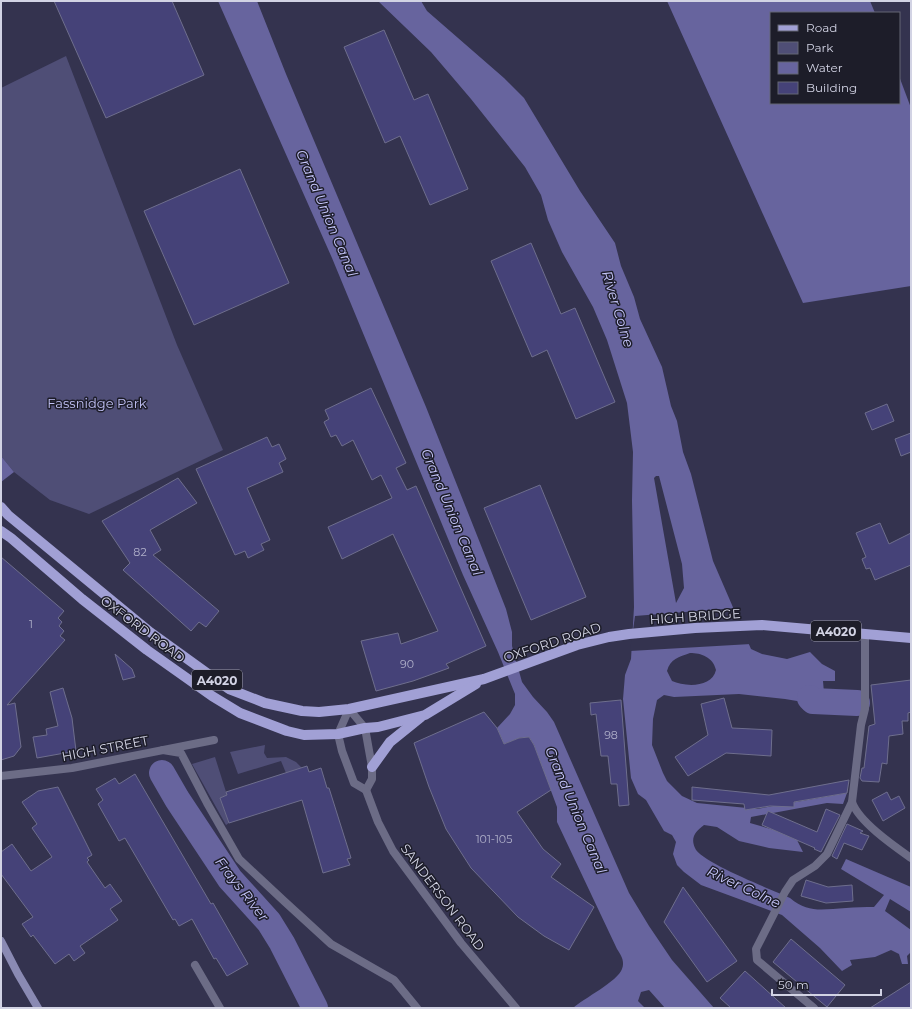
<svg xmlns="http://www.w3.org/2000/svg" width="912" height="1009" font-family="Montserrat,sans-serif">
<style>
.green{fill:#4f4e76}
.water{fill:#67649e;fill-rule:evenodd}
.pier{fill:#34334f}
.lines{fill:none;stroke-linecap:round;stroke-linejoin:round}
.river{stroke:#67649e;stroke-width:26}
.building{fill:#454278;stroke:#6e6e8d}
.street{stroke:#6c6c86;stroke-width:8}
.secondary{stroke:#8a8ab3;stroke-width:8}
.primary{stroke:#a1a0d5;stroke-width:10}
.labels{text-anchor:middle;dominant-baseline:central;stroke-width:3;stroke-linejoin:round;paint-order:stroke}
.number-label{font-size:11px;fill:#afafc9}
.shield{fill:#1d1d29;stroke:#9c9cac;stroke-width:1}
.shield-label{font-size:12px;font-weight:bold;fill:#d2d3e4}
.park-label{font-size:13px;fill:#c0c0f4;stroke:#1d1d29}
.street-label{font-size:13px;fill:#d2d3e4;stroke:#1d1d29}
.water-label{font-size:14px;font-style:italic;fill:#c5c5f9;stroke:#1d1d29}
</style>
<rect width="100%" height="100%" fill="#34334f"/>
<g class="green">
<path d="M66,56l111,289 46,105 -134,64 -39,-14 -36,-28 -13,-16v-368z"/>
<path d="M265,745l-1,8 3,5 19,-1 10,5 6,6 -16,5 -5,-12 -43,13 -8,-22z"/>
<path d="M215,757l12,38 -7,3 9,25 -3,2 -34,-61z"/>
</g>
<g class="water">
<path d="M218,1h39l29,73 140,333 60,151 20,51 6,23v14l10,36 11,15 14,15 7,10 75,171 20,33 23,34 42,48h-49l-16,-18 -8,2 -3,9 7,7h-43l-2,-1 -1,1h-26c10,-9 45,-27 49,-39 3,-8 -1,-14 -5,-20l-60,-127v-15l-23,-62 -5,-8 -10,1 -15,6 -7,-16 13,-14 5,-9v-11l-17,-42 -35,-77 -131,-317z"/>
<path d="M378,1h43l6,10 77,67 20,20 56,93 35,52 6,23 13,31 6,22 22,48 9,39 6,15 6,31 8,22 22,87 38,88 11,5 25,5 23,-7 12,12 13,7v10h-12l1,12 20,2 1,15 -32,1 -10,-9 -18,-3 -46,-5 -65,3 -10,-2 -7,5 -4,19 -1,26 11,28 4,8 15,15 15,7 60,6 90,-16 -4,11 -16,-1 -76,14 -1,6 31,9 16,8 6,12 -34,-4 -30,-7 -22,-14 -13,-2c-8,6 -14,12 -9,23 5,14 78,42 95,50 19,16 34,11 56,10 9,-1 19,-1 28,-1l10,-12 -43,-26 5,-10 65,28v25l-21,-13 -5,12 26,19v22l-4,4 1,8h-6l-3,-10 -8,-4 -16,7 -25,3 2,5 -10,6 -22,-23 -38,-33 -81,-30 -17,-13 -7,-7 -4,-11 3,-12 -4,-7 -8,-4 -18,-31 -8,-6 -7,-16 -8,-79 2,-24 6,-16 3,-52 -2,-107 1,-48 -6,-49 -20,-63 -14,-33 -31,-55 -14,-32 -7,-25 -16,-28 -54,-68 -40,-47zM656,476h3l23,88 2,24 -8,15 -22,-125zM690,653c11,0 23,4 26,17 -4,18 -31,17 -44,11l-5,-10c3,-12 12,-14 23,-18z"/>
<path d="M667,1h203l5,12h-104v90h128v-27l12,32v178l-108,17z"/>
<path d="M1,456l13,16 -13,10z"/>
<path d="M168,770l14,25 -12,9 -15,-27z"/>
</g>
<path class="pier" d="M735,608l16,36 -121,7 5,-35z"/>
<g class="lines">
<g class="river">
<path d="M810,698l3,3 44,2"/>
<path d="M162,773l15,26 53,80 39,43 13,21 33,65"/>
</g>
</g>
<g class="building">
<path d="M54,1h118l32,74 -98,43z"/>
<path d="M384,30l30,70 14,-6 40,95 -38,16 -30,-69 -15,7 -41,-96z"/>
<path d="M240,169l49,114 -95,42 -50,-114z"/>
<path d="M531,243l30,71 14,-6 40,94 -39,17 -29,-69 -15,7 -41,-96z"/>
<path d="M371,388l35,75 -10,5 11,22 9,-4 70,160 -40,18 3,4 -36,13 -37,10 -15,-50 37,-8 3,11 37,-13 -45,-97 -51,25 -14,-32 64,-29 -11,-23 -9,5 -19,-40 -11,6 -6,-11 -5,2 -7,-15 5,-3 -4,-9z"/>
<path d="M887,404l7,17 -22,9 -7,-17z"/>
<path d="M911,433v19l-10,4 -6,-17z"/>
<path d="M267,437l5,10 7,-3 7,15 -7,4 4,9 -36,16 23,52 -9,4 3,6 -16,8 -3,-7 -10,4 -39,-86z"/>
<path d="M178,478l19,25 -47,27 11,20 -8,5 66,56 -13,16 -7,-5 -8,9 -68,-61 7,-7 -28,-42z"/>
<path d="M540,485l46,112 -55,23 -47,-112z"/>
<path d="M880,523l9,21 22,-11v32l-36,15 -5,-12 -4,1 -4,-10 4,-2 -10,-24z"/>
<path d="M1,557l63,54 -6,7 4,4 -3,4 5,5 -4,5 5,4 -58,65 8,-2 6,44 -7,9 -13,4z"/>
<path d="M115,654l17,15 3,8 -12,3z"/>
<path d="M911,680v32l-3,1v8h-6l1,13 -14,2 -2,28 -5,-1 -3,19 -17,-1 -2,-3 2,-10h2l5,-42 6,-2 -4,-39z"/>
<path d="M63,688l9,30 4,33 -39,7 -4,-21 14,-2 -1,-6 12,-3 -8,-34z"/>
<path d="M724,698l8,30 40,2 -1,26 -45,-3 -38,23 -13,-19 33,-22 -7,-31z"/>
<path d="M621,700l8,105 -10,1 -2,-22h-6l-3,-28h-7l-5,-42 -5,1 -1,-12z"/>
<path d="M484,712l13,16 7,16 15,-6 10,-1 5,8 17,45 -34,22 26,37 18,15 -10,13 43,30 -25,43 -25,-14 -26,-19 -47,-49 -25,-39 -17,-42 -15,-44z"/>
<path d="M307,766l2,6 12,-4 6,20h2l22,70 -4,1 3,6 -27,8 -21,-73 -73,23 -9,-25 7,-3 -1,-3z"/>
<path d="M135,774l76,130 2,-1 35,61 -21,12 -11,-18 -2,1 -22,-40 -13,7 -4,-7 -2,1 -48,-82 -6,3 -21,-37 5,-4 -7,-11 19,-11 4,6z"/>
<path d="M849,780l-2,13 -53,9v5l-24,-1 -25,4 -1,-6 -52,-4v-13l77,8z"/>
<path d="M58,787l34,68 -5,3 2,2 -2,2 18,26 5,-4 12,17 -12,8 8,11 -38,26 5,7 -11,8 -5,-7 -14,10 -22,-29 -2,2 -9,-13 11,-7 -32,-43v-22l11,-8 19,27 21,-14 -20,-29 5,-4 -15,-22 16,-11z"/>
<path d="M887,792l4,8 8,-4 6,12 -22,13 -11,-21z"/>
<path d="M826,809l14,6 -19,37 -7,-3 1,-1 -53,-23 6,-14 49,21z"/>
<path d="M847,824l16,7 -3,2 9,3 -7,14 -18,-7 -7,16 -5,-3z"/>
<path d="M806,880l22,7 24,-2 1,16 -27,2 -25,-7z"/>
<path d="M683,887l54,74 -30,21 -43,-60z"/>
<path d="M791,939l54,46 -18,22 -54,-45z"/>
<path d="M745,971l41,37h-55l-11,-10z"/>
<path d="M911,982v26h-41z"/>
</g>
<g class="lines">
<g class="street">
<path d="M865,634v75l-4,16 -9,77c7,20 42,44 59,56"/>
<path d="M349,709l16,19 7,39v12l-6,11 -12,-7 -12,-32 -4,-17z"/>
<path d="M163,750l18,3 26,50 32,56 45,42 47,43 63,36 23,28"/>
<path d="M1,776l71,-8 142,-28"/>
<path d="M366,790l12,32 15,29 68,92 55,65"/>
<path d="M195,965l25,43"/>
<path d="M814,1008l-57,-48 -1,-11 29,-57 8,-12 22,-14 12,-12 25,-52"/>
</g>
<path class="secondary" d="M1,941l17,33 20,34"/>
<g class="primary">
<path d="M1,507l7,8 142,117 79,57 36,14 37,8 17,1 30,-3 135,-30 93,-34 32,-8 20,-3 66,-6 67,-3 149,13"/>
<path d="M1,531l10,7 71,61 65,51 65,46 28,17 47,18 17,4 34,-1 27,-6 13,-1 47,-12 51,-31"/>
<path d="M372,767l18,-25 31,-25"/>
</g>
</g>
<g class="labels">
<g class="number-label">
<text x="140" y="552">82</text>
<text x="31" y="624">1</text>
<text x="407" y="664">90</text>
<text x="611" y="735">98</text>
<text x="494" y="839">101-105</text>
</g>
<g class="shield">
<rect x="811" y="621" width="50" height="20" rx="3"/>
<rect x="192" y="670" width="50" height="20" rx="3"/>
</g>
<g class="shield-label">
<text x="836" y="631">A4020</text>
<text x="217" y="680">A4020</text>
</g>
<g class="park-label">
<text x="97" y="403">Fassnidge Park</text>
</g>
<g class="street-label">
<text transform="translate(695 616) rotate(-4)">HIGH BRIDGE</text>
<text transform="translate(143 629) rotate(37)">OXFORD ROAD</text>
<text transform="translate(552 642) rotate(-18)">OXFORD ROAD</text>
<text transform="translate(105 748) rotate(-11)">HIGH STREET</text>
<text transform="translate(443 897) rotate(53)">SANDERSON ROAD</text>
</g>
<g class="water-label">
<text transform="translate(327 213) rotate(67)">Grand Union Canal</text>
<text transform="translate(618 309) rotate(73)">River Colne</text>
<text transform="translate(452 512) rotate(67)">Grand Union Canal</text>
<text transform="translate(576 810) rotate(67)">Grand Union Canal</text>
<text transform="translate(744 887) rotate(25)">River Colne</text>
<text transform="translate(242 889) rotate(52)">Frays River</text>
</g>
</g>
<rect width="912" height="1009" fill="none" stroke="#d2d3e4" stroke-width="4"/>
<rect x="770" y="12" width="130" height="92" fill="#1d1d29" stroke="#656674"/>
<rect x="778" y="25" width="20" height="6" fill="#a1a0d5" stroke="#656674"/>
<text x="806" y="32" font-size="12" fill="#d2d3e4">Road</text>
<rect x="778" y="42" width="20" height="12" fill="#4f4e76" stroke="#656674"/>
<text x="806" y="52" font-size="12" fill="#d2d3e4">Park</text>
<rect x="778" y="62" width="20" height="12" fill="#67649e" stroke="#656674"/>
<text x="806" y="72" font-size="12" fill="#d2d3e4">Water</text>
<rect x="778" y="82" width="20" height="12" fill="#454278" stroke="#656674"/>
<text x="806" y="92" font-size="12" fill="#d2d3e4">Building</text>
<path d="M772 989v6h109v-6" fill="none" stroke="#d2d3e4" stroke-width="2"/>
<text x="778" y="989" font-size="12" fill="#d2d3e4" stroke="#1d1d29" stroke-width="3" paint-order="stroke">50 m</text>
</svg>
